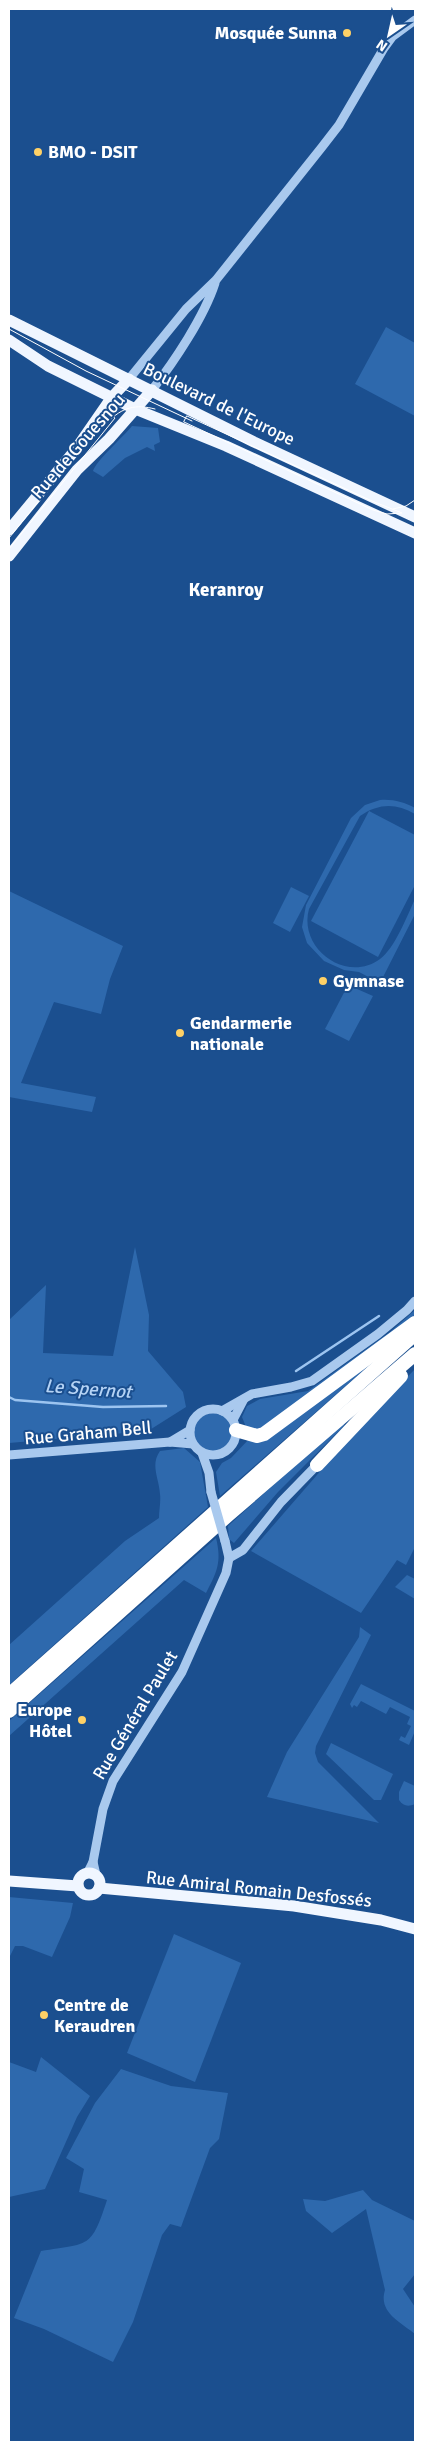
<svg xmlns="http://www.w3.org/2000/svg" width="424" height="2451" font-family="Signika,sans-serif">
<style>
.green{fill:#2e69ad}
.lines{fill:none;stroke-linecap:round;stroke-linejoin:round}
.stream{stroke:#9cc4f0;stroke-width:2.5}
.minor{stroke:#a9c9ee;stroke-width:9}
.major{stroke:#f0f6ff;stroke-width:11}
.highway{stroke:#fff;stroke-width:14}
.tram{stroke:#fff;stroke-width:1}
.minor-bridge{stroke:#a9c9ee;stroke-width:9}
.poi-dot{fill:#ffd166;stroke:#1b4f8f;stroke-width:2}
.labels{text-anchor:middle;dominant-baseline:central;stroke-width:4;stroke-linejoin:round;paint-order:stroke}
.poi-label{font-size:18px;font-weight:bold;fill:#fff;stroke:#1b4f8f;text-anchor:start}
.street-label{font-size:18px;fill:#fff;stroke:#1b4f8f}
.neighbourhood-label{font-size:19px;font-weight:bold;fill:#fff;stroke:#1b4f8f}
.water-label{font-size:19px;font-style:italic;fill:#b5d3f5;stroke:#1b4f8f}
</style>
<rect width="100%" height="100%" fill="#1b4f8f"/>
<g class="green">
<path d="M386,327l29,16v73l-60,-32z"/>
<path d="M132,426l26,2 2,14 -6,3 1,6 -8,-4 -22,11 -22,19 -10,-6c3,-10 30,-34 39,-45z"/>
<path d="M380,800c13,-1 24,2 35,8v6c-19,-11 -36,-11 -55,2l-51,93c-11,39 37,75 71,50 15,-11 27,-43 35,-60v15l-35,69 -21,-11 -15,-2 -20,-9 -17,-18 -5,-16 4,-22 45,-87 14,-13z"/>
<path d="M369,811l46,24v50l-37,72 -67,-36z"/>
<path d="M291,887l18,9 -19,36 -17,-9z"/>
<path d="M9,891l114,55 -13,33 -9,35 -47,-12 -33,81 75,14 -4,15 -83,-15z"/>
<path d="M348,985l25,11 -24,45 -24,-12z"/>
<path d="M135,1247l14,68 -1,36 35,41 3,15 -38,24 -139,12v-123l37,-35 -3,68 70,3z"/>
<path d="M415,1310v5l-157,117 -12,-5 -4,-10 5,-11 13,-7 48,-8 82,-59z"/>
<path d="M381,1355l-161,141 -4,-24 6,-9 9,-5 19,-20z"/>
<path d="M415,1369v178l-9,18 -9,-5 -36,53 -110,-62 72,-83 -1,-2z"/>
<circle cx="213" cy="1432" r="19"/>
<path d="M342,1423l3,2 -67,67 -44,51 -5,-4 -1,-13z"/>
<path d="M184,1448l16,14 8,45 -199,178v-40l116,-104 34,-23c0,-8 2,-17 1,-24 -1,-16 -10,-29 0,-43z"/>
<path d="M216,1538c6,24 1,34 -10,55l-22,-13 -175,156v-15z"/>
<path d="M407,1575l8,4v20l-20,-12z"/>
<path d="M360,1627l11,8 -55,111 -1,7 3,9 61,61 -112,-26 20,-45 72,-115z"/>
<path d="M361,1684l54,27v20l-6,14 -10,-5 2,-4 4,2 6,-12 -4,-2 3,-7 -20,-10 -4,7 -25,-13 -4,6 -3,-2 -2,3 -2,-4z"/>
<path d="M331,1743l62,31 -12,26h-7l-48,-46z"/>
<path d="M404,1781l11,5v18c-7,3 -12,2 -16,-4v-8z"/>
<path d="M9,1897l64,6 -3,14 -18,40 -29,-11h-8l-6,12z"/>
<path d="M174,1934l67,29 -46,119 -68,-29z"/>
<path d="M41,2057l49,39 -13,21 -32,72 -36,8v-135l27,10z"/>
<path d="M121,2069l50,17 57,7 -9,46 -9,9 -29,79 -11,-3 -8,11 -29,87 -20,40 -69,-33 -30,-11 27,-67c49,-8 50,-2 66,-51l-28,-8 5,-23 -18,-11 29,-55z"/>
<path d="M363,2190l9,10 43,21v53l-12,15 12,18v27c-15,-12 -37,-22 -30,-44l-19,-81 -34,24 -26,-22 -3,-12 22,2z"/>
</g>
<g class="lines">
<g class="stream">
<path d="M296,1371l83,-55"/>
<path d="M9,1397l6,3 88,7 63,-1"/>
</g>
<g class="minor">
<path d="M129,379l57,-70 30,-29 106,-133 17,-22 45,-77 8,-11 23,-17"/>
<path d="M152,390c22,-28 52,-73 63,-107"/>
<circle cx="213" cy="1432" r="23"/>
<path d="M222,1411l30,-17 39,-7 21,-6 66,-47 29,-24 8,-9"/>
<path d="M233,1420l11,-21"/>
<path d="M170,1442l20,-12"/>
<path d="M202,1453l7,20 2,19"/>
<path d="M9,1455l161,-13 23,2"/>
<path d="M229,1558l14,-8 38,-48 36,-37"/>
<path d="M93,1862l3,13"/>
<path d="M88,1872l5,-10 10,-53 10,-28 69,-109 44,-99 3,-15 -4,-17"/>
</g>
<g class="major">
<path d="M9,320l245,122 161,75"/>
<path d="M9,340l39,26 87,43 91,37 189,87"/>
<path d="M9,530l67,-81 36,-52 17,-18"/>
<path d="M9,556l68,-86 32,-31 43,-49"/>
<circle cx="89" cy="1884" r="11"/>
<path d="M9,1881l69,5"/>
<path d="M99,1888l195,18 87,14 34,9"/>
</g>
<g class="highway">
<path d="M236,1430l21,6 7,-2 151,-111"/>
<path d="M317,1465l84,-89"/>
<path d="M9,1695l406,-361"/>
<path d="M9,1711l219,-196 187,-161"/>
</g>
<g class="tram">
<path d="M9,329l77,42 106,50"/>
<path d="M187,416l185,85 30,12 -15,1 -14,-4 -189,-88z"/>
<path d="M108,422c14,-15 28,-18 47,-13"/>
<path d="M393,509l13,-3 9,-6"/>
<path d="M9,538l99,-123 7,3 -106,131"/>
</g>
<path class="minor-bridge" d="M211,1492l14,49"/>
</g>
<g class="poi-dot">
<circle cx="347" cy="33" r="5"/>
<circle cx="38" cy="152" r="5"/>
<circle cx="323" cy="981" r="5"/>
<circle cx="180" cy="1033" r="5"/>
<circle cx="82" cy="1720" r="5"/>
<circle cx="44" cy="2015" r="5"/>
</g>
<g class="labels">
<g class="poi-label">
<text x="337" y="33" text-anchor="end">Mosquée Sunna</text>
<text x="48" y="152">BMO - DSIT</text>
<text x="333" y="981">Gymnase</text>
<text x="190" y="1023">Gendarmerie<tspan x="190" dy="21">nationale</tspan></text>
<text x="72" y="1710" text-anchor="end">Europe<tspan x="72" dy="21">Hôtel</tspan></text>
<text x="54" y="2005">Centre de<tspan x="54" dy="21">Keraudren</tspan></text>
</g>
<g class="street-label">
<text transform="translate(219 404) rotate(26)">Boulevard de l'Europe</text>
<text transform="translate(78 446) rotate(-49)">Rue de Gouesnou</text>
<text transform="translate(88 1433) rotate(-5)">Rue Graham Bell</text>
<text transform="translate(135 1715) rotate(-59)">Rue Général Paulet</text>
<text transform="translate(259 1889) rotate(6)">Rue Amiral Romain Desfossés</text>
</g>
<g class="neighbourhood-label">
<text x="226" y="590">Keranroy</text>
</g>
<g class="water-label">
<text transform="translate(88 1389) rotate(4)">Le Spernot</text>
</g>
</g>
<rect width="424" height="2451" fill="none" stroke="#ffffff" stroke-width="20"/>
<g transform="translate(389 35) rotate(214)" stroke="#1b4f8f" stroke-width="4" paint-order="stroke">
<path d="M0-4L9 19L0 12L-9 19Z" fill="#ffffff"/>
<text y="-8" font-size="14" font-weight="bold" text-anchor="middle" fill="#ffffff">N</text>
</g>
</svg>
